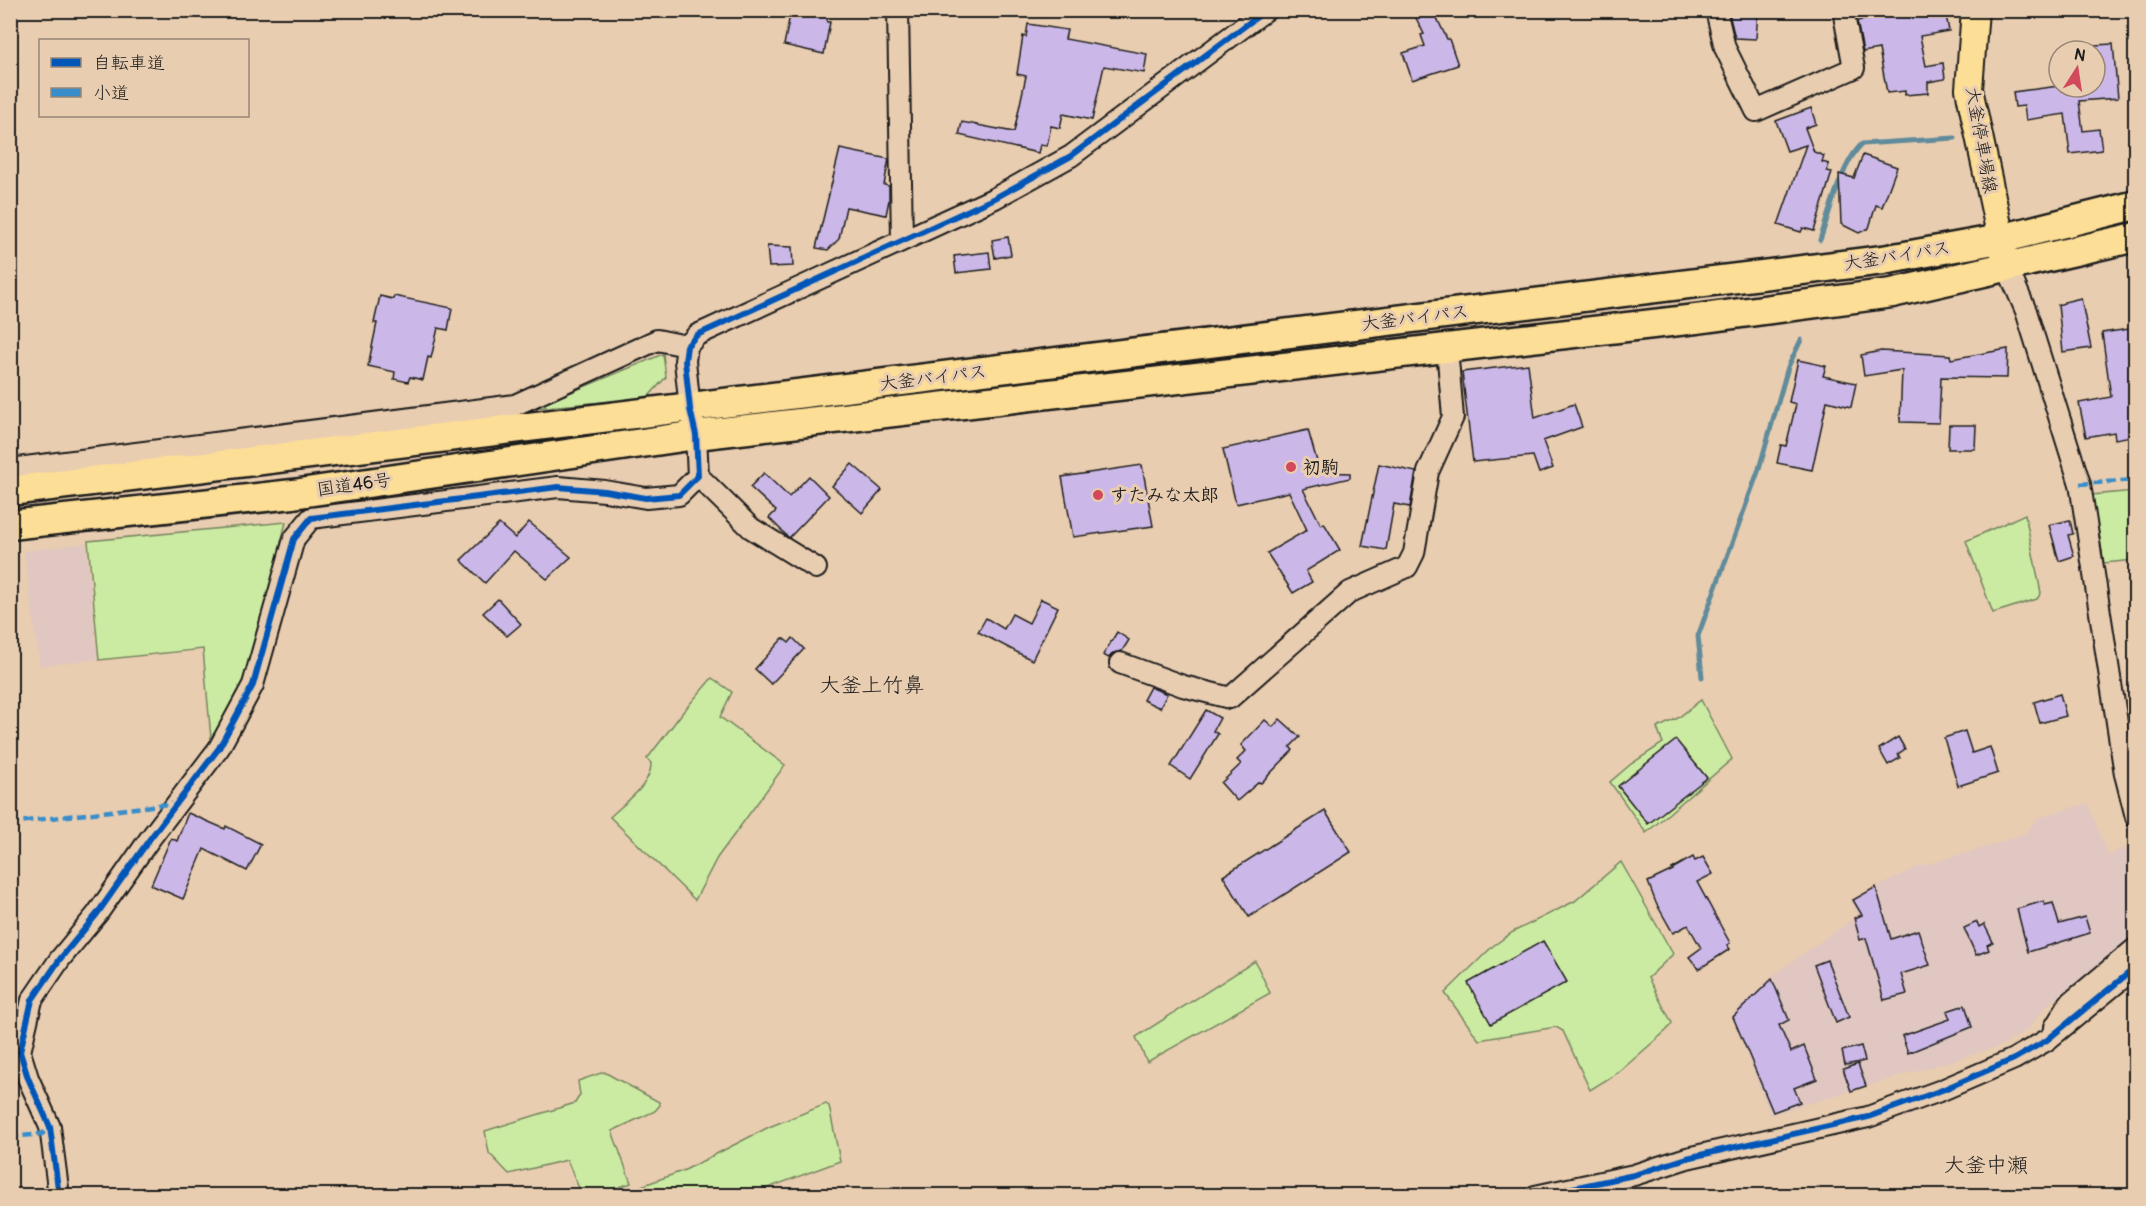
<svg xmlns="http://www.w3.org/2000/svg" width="2146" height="1206" font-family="Pangolin,'Klee One',sans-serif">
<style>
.built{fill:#e0c7c1}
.green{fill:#cceba2;stroke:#74845f;stroke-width:1.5}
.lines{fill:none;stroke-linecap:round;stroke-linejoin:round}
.stream{stroke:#608b9b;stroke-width:5}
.building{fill:#cbb8e8;stroke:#1c1c1c;stroke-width:1.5}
.minor-casing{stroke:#1c1c1c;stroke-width:24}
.major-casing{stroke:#1c1c1c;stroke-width:30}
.highway-casing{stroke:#1c1c1c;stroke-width:33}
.minor{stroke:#e9cdb0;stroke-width:20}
.major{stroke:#fdde96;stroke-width:26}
.highway{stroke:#fdde96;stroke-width:28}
.quiet{stroke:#388dca;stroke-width:4.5;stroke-dasharray:9 4.5;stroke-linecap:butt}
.cycleway-casing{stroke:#e9cdb0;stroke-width:10}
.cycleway{stroke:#0057b8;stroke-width:6}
.poi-dot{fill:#d1495b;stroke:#e9cdb0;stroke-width:2}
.labels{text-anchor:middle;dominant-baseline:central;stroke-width:6;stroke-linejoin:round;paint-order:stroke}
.street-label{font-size:18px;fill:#1c1c1c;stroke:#e9cdb0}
.poi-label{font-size:18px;font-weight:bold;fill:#1c1c1c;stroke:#e9cdb0;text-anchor:start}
.quarter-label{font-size:21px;fill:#1c1c1c;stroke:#e9cdb0}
</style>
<rect width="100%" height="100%" fill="#e9cdb0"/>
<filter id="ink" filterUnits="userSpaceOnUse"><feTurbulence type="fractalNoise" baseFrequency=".0167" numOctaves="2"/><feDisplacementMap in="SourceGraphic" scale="12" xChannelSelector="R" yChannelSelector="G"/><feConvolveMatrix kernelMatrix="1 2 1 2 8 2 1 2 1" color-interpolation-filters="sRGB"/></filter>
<g filter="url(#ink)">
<g class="built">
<path d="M86,543l11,116 -57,7 -16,-115z"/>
<path d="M2088,803l20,53 17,-9 10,29v61l-3,4 -38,31 -46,32 -21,26 -23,15 -234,70 -38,-98 1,-4 43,-40 81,-57 -6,-16 66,-33 73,-21 37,-14 10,-14z"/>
</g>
<g class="green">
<path d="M663,354l3,23 -17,19 -9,3 -107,9z"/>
<path d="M2135,491v69l-31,3 -12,-68z"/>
<path d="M2025,514l16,79 -4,6 -44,14 -27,-72z"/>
<path d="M286,522l-28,115 -11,32 -16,41 -20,28 -8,-89 -104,11 -11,-119z"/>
<path d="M712,678l20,14 -12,25 65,48 -68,93 -22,42 -85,-83c14,-14 42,-32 41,-54l-4,-4 36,-47z"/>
<path d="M1701,700l31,59 -86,74 -36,-51 21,-18 32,-21 -6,-15 21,-10z"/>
<path d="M1621,862l52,92 -25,24 24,45 -5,7 -48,42 -29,18 -27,-59 -7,-4 -77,13 -34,-47 48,-47 20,-14 62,-31z"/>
<path d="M1255,961l15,32 -123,69 -11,-25z"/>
<path d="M604,1072l55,30 1,3 -5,6 -43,20 19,52 -34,12h-15l-15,-35 -58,14 -20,-21 -4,-22 90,-28 5,-8 -2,-14z"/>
<path d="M826,1104l3,2 11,55 -91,34h-132l68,-25 84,-43z"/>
</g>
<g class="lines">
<g class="stream">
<path d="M1820,240c9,-26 22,-78 42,-96l93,-6"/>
<path d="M1702,677l-4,-41 61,-167 29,-102 13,-27"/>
</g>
</g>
<g class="building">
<path d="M791,10h37l-1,12h3l-6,32 -40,-9z"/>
<path d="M1412,10h21l14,29h2l9,26 -46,15 -9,-27 22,-7 -4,-11 3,-1z"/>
<path d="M1731,10h27l-2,29 -21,-1 -5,-20z"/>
<path d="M1878,10h67l4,21 -29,5 6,30 17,-3 2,16 -17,3v11l-23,2v-4l-18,2 -8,-44 -16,3 -6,-31 22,-4z"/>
<path d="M1028,24l39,6 -2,9 82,15 -3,19 -40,-7 -12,54 -29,-6 -3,14 -9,-2 -4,20 -7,-1 -2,8 -79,-18 3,-13 52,10 12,-56 -9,-2 6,-38 3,1z"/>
<path d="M2113,44l5,54 -39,3 4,30 16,-2 3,21 -32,4 -5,-40 -39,6 -2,-14 -9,1 -2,-15 46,-6 36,1v-42z"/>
<path d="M1811,108l5,16 -11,4 9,24 10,4 -2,6 7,2 -2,7 5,1 -18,59 -11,-3 -2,4 -23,-7 28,-80 -19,6 -11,-30z"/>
<path d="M840,149l49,10 -5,26 5,1v14l-3,15 -40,-8 -7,32 -11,11 -12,-2z"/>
<path d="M1863,155l34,12 -15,40 -6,-2 -7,23 -10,5 -18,-9 -2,-50 15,4z"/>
<path d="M1008,237l3,18 -16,3 -3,-18z"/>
<path d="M767,246l25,1 1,19 -24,1z"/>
<path d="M989,252l2,17 -35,4 -2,-17z"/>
<path d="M380,296l13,3 1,-3 58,12 -4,22 -10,-2 -7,30 -3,-1 -5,23 -13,-3 -2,5 -14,-3 1,-7 -27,-6 9,-43h-3z"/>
<path d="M2081,298l10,50 -28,4 -5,-47 6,-2v-1z"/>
<path d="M2136,328v33h-5l5,22v44l-5,1 1,8 -17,3 -1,-7 -28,5 -7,-34 32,-6 -9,-64z"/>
<path d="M2008,349l-1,29 -66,-1 -2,46 -39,-1 2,-52 -38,6 -3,-21 20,-4 69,4 1,4z"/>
<path d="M1798,360l28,6 -3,10 33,7 -5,24 -24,-6 -15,69 -35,-7 4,-18 5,1 10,-42 -7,-2z"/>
<path d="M1528,364l7,54 39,-14 8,23 -39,14 10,27 -14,5 -6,-17 -60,6 -11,-90z"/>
<path d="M1949,425h27l-1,24h-27z"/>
<path d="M1308,430l12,42 30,1v5l-47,11 18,36 3,-2 16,27 -34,21 6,11 -19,11 -26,-40 40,-23 -18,-38 -53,12 -13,-55z"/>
<path d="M852,464l30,26 -20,23 -30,-27z"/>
<path d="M1379,464l37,8 -6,35 -16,-3 -8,46 -24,-4z"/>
<path d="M1142,465l11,61 -80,11 -11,-60z"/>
<path d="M764,473l25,24 20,-21 20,20 -40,42 -20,-20 7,-7 -26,-24z"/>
<path d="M2070,520l3,14 -5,1 6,21 -15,5 -10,-36z"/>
<path d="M529,522l42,35 -24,22 -33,-28 -29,32 -24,-23 38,-36 16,14z"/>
<path d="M498,599l23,25 -14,12 -24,-23z"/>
<path d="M1041,599l17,8 -26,53 -54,-28 8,-14 18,11 8,-15 17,9z"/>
<path d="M1117,632l12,8 -7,11 -9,2 -4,5 -6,-3z"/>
<path d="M783,638l6,5 4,-5 11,11 -33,35 -16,-15z"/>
<path d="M1150,687l17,7 -7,14 -17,-8z"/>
<path d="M2060,694l6,22 -26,7 -6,-21z"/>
<path d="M1206,710l14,8 -7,13 5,3 -28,45 -19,-13z"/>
<path d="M1280,719l20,18 -10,10 3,3 -32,33 -2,-1 -22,19 -16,-18 20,-19 -4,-4 9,-9 -5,-6 24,-25 8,7z"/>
<path d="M1965,731l7,22 18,-6 8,26 -40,13 -14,-48z"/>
<path d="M1898,737l7,12 -7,5 2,4 -12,7 -9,-16z"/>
<path d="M1676,740l31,38 -59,46 -30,-38z"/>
<path d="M1325,811l26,41 -102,65 -26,-41z"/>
<path d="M188,813l37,16 1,-3 35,18 -14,27 -43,-22 -21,50 -32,-14 20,-47 6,3z"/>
<path d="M1693,857l2,4 8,-4 10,17 -16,8 33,61 -3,2 3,4 -31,20 -10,-12 12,-9 -13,-23 -15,8 -17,-30 -8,-21 25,-12 -1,-1z"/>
<path d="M1876,887l15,52 27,-9 12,35 -29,9 6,20 -23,6 -18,-62 -6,2 -6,-22 8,-3 -9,-15z"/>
<path d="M2044,901l1,4 8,-2 6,21 26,-7 5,16 -62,19 -11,-43z"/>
<path d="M1977,922l2,5 5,-3 9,18 -6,3 2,5 -13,5 -12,-27z"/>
<path d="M1543,941l24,41 -76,42 -23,-41z"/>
<path d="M1827,960l22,57 -13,6 -22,-58z"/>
<path d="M1772,979l17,41 -10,5 12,27 13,-6 13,33 -23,9 6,14 -27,10 -40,-95z"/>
<path d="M1965,1005l7,22 -64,26 -6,-17 48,-17 -3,-8z"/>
<path d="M1861,1046l4,15 -20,4 -3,-14z"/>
<path d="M1858,1064l8,22 -15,5 -8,-22z"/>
</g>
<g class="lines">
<defs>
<g id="minor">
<path d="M898,10l4,230"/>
<path d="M1716,10l9,38 31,63 98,-43 -11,-58"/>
<path d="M2007,267l19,44 54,173 45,290 11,43"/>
<path d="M10,469l505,-64 142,-65 30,6"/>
<path d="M698,476l53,52 65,40"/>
<path d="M1120,663l63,23 47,12 120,-106 57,-25 7,-14 14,-81 25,-55 -6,-69"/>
<path d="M2055,1027l14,-23 67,-56"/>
<path d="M59,1196l-9,-69 -22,-49 -8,-26 12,-52 28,-41 37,-45 52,-74 70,-92 34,-63 41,-146 17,-21 247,-31 47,4 41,7 33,-3 19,-19 -2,-41 -6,-26 -5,-48 2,-15 10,-11 298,-137 76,-42 195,-146"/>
<path d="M1535,1196l99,-21 53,-17 181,-41 74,-27 72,-31 33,-19 89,-73"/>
</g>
<path id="major" d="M1975,10l-6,79 36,169"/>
<g id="highway">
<path d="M10,491l1873,-231 117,-21 136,-34"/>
<path d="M10,525l283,-31 403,-59 1000,-116 196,-26 244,-56"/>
</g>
</defs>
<use href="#minor" class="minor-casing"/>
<use href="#major" class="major-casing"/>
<use href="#highway" class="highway-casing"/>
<use href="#minor" class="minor"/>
<use href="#major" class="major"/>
<use href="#highway" class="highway"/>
<g class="quiet">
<path d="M2080,484l56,-4"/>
<path d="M10,823l167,-20"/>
<path d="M10,1137l32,-3 8,-7"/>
</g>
<defs>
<g id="cycleway">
<path d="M59,1196l-9,-69 -22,-49 -8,-26 12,-52 28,-41 37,-45 52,-74 70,-92 34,-63 41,-146 17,-21 247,-31 47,4 41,7 33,-3 19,-19 -2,-41 -6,-26 -5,-48 2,-15 10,-11 298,-137 76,-42 195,-146"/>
<path d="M1535,1196l99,-21 53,-17 181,-41 74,-27 72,-31 33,-19 89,-73"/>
</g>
</defs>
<use href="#cycleway" class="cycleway-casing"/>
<use href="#cycleway" class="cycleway"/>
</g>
</g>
<g class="poi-dot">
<circle cx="1291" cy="467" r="6"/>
<circle cx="1098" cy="495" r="6"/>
</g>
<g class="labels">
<g class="street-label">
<text transform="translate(1981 140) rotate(80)">大釜停車場線</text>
<text transform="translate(1897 256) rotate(-9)">大釜バイパス</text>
<text transform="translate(1415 318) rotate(-7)">大釜バイパス</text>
<text transform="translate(933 378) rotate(-7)">大釜バイパス</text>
<text transform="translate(354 485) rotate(-8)">国道46号</text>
</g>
<g class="poi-label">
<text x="1303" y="467">初駒</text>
<text x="1110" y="495">すたみな太郎</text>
</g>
<g class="quarter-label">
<text x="872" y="685">大釜上竹鼻</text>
<text x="1986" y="1165">大釜中瀬</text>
</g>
</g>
<rect width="2146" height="1206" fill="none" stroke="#e9cdb0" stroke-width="36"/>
<rect x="18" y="18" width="2110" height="1170" fill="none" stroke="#1c1c1c" stroke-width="2" filter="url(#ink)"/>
<rect x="39" y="39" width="210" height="78" fill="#e9cdb0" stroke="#978675" stroke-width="1.5"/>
<rect x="51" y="58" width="30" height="9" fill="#0057b8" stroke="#978675" stroke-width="1.5"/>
<text x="93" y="69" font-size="18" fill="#1c1c1c">自転車道</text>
<rect x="51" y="88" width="30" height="9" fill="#388dca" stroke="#978675" stroke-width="1.5"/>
<text x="93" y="99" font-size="18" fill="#1c1c1c">小道</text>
<g transform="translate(2077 69) rotate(12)"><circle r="28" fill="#e9cdb0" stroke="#978675" stroke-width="1.5"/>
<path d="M0-4.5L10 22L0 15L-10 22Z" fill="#d1495b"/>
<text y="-9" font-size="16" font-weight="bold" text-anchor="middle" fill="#1c1c1c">N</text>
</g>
</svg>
